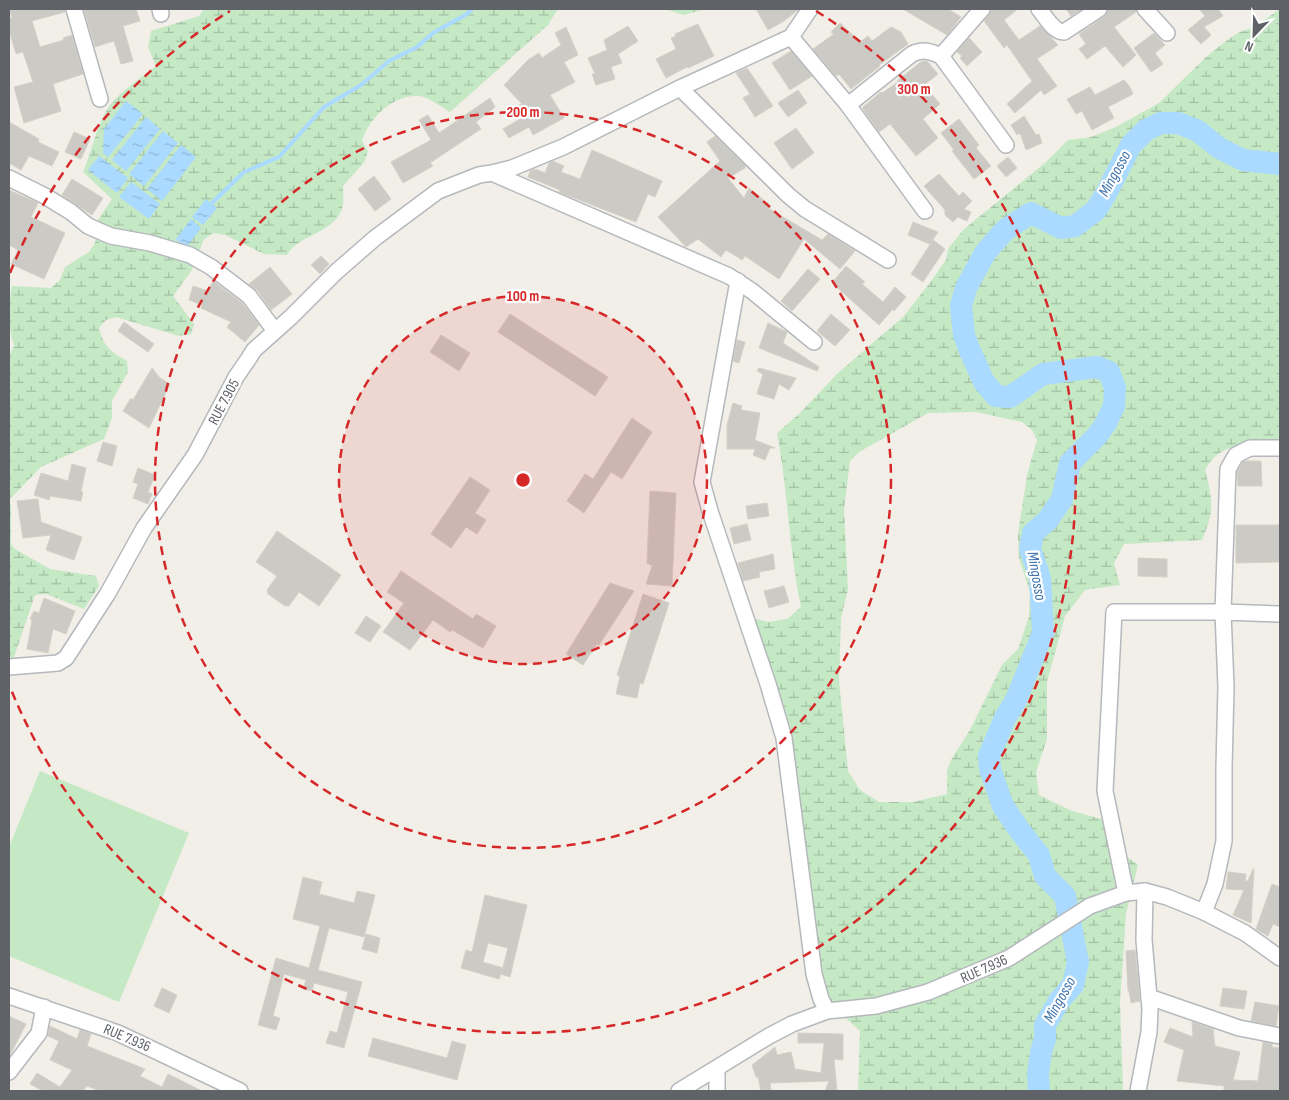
<svg xmlns="http://www.w3.org/2000/svg" width="1289" height="1100" font-family="'Sofia Sans Condensed',sans-serif">
<style>
.wetland{fill:url(#wetland-marsh);fill-rule:evenodd}
.green{fill:#c5e8c5}
.water{fill:url(#water-ripples)}
.lines{fill:none;stroke-linecap:round;stroke-linejoin:round}
.stream{stroke:#aadaff;stroke-width:4}
.river{stroke:#aadaff;stroke-width:22}
.building{fill:#cccac5;stroke:#d6d1c6;fill-rule:evenodd}
.minor-casing{stroke:#b5b8bc;stroke-width:18}
.minor{stroke:#fff;stroke-width:15}
.ring{fill:none;stroke:#d62828;stroke-width:2.5;stroke-dasharray:9 6}
.labels{text-anchor:middle;dominant-baseline:central;stroke-width:4.5;stroke-linejoin:round;paint-order:stroke}
.street-label{font-size:15px;fill:#5f6368;stroke:#fff}
.water-label{font-size:16px;font-style:italic;fill:#4174aa;stroke:#fff}
.centre{fill:#d62828;stroke:#fff;stroke-width:2.5}
.ring-label{font-size:15px;text-anchor:middle;font-weight:bold;fill:#d62828;stroke:#fff;stroke-width:4.5;stroke-linejoin:round;paint-order:stroke}
</style>
<defs>
<pattern id="wetland-marsh" width="20" height="14" patternUnits="userSpaceOnUse" patternTransform="scale(1.25)"><rect width="20" height="14" fill="#c5e8c5"/><path d="M1 5h8M5 5V1M11 12h8M15 12V8" fill="none" stroke="#a3c0a4"/></pattern>
<pattern id="water-ripples" width="26" height="14" patternUnits="userSpaceOnUse" patternTransform="scale(1.25)"><rect width="26" height="14" fill="#aadaff"/><path d="M2 4q2-2 4 0t4 0M15 11q2-2 4 0t4 0" fill="none" stroke="#8eb4d2"/></pattern>
</defs>
<rect width="100%" height="100%" fill="#f1efe8"/>
<g class="wetland">
<path d="M204,9h354l-10,16 -98,87c-7,-4 -23,-16 -31,-16 -26,-2 -50,22 -57,45l6,10 -3,10 -22,25c0,7 1,16 -1,23 -9,25 -43,25 -55,46l-23,-1 -39,-19 -11,-2 -10,6 -12,31 -19,26 21,28 -3,10 -12,2 -63,-19 -10,3 -7,8c5,20 12,23 28,33l1,11 -16,29v17l-8,21 -63,28 -32,33v-143l5,-12c-7,-20 -6,-39 -2,-59l39,2 9,-8 5,-13 24,-15 6,-9 3,-23 14,-21 -29,-27c10,-22 13,-48 28,-68 8,-11 33,-29 45,-38l-8,-19 3,-16 48,-15z"/>
<path d="M665,9h41l-23,6z"/>
<path d="M1280,9v446c-31,-8 -56,-18 -75,15 8,32 10,39 -3,70l-78,4 -10,19 6,22 -35,5 -20,26 -18,66v57l-11,33 3,23 33,16 33,9 21,36 12,9 -12,49 -6,88 3,89h-265l2,-60 -52,-47 -25,-234 -43,-135 28,7 19,-3 14,-12c-12,-57 -13,-116 -24,-174l23,-20 38,-40 65,-56 26,-33 17,-24 2,-11 15,-19 83,-68 22,-22 23,-3 25,-10 43,-24 46,-45 22,-18 13,-8 14,-5zM976,412l46,10 10,8 5,10 -10,35 -9,59 1,24 11,34 -1,25 -11,32 -16,16 -32,65 -19,30 -4,11v23l-34,8h-34l-19,-12 -12,-19 -9,-91 2,-62 7,-29 -4,-80 6,-48 9,-9 69,-39z"/>
<path d="M9,502l2,3v39l4,5 35,20 46,7 3,10 -15,23 -38,-15 -11,1 -23,68h-3z"/>
</g>
<path class="green" d="M40,771l149,62 -70,169 -110,-46v-109z"/>
<g class="water">
<path d="M126,101l17,13 -35,43 -5,-4 1,-24z"/>
<path d="M146,117l14,12 -34,42 -14,-11z"/>
<path d="M163,131l15,12 -34,43 -15,-12z"/>
<path d="M181,145l15,12 -34,44 -15,-12z"/>
<path d="M99,156l29,22 -11,15 -29,-23z"/>
<path d="M131,182l29,22 -11,15 -30,-22z"/>
<path d="M206,199l11,9 -14,17 -11,-8z"/>
<path d="M191,219l10,9 -15,20 -10,-9z"/>
</g>
<g class="lines">
<path class="stream" d="M213,202l31,-30 35,-15 45,-50 37,-22 28,-24 28,-14 16,-14 34,-19 5,-5"/>
<path class="river" d="M1039,1091l-1,-17 3,-22 4,-13v-14l14,-24 14,-16 5,-23 -13,-66 -20,-20 -6,-21 -19,-24 -17,-25 -13,-37 -1,-13 16,-38 11,-18 27,-67 -3,-55 -10,-29 3,-16 15,-13 14,-21 8,-36 27,-27 9,-13 8,-17 1,-18 -6,-16 -12,-5 -54,7 -33,23 -14,-1 -12,-14 -14,-31 -6,-16 -3,-29 5,-18 19,-35 20,-23 26,-17 30,15 14,-2 21,-16 11,-18 24,-47 15,-15 15,-7h17l20,8 21,17 24,12 37,4"/>
</g>
<g class="building">
<path d="M9,9h56v3l-33,9 8,26 24,-7 -1,-2 9,-3 11,39 -30,10 8,27 -37,12 -10,-36 19,-5 -10,-30 -7,2 -7,-24v-11l3,-1z"/>
<path d="M84,9h52l4,12 -17,5 10,35 -12,3 -7,-23 -19,6z"/>
<path d="M756,9h43l-15,12 -16,9z"/>
<path d="M903,9h45l13,8 -14,18z"/>
<path d="M991,9h27l-14,11 15,20 21,-14 18,19 -21,14 20,27 -13,9 -3,-5 -26,23 -8,-9 25,-23 -25,-36 -3,3 -20,-27 5,-6z"/>
<path d="M1066,9h16l-11,7z"/>
<path d="M1108,9h28v3l-22,15 22,28 -13,12 -18,-21 -18,13 -8,-10 7,-5 -7,-10 25,-17z"/>
<path d="M1199,9h19l5,7 -19,11 7,8 -10,9 -13,-14 17,-14z"/>
<path d="M840,23l20,19 8,-6 4,5 19,-14 10,5 7,12 -29,21 1,1 -29,23 -12,-15 -3,2 -23,-27 21,-15 -3,-2z"/>
<path d="M698,24l16,32 -26,12 -1,-1 -21,11 -10,-19 20,-10 -5,-11 5,-2 -1,-2z"/>
<path d="M628,26l10,15 -20,13 4,9 -11,4 4,12 -19,6 -4,-11h3l-7,-16 19,-8 -3,-10z"/>
<path d="M566,27l12,28 -14,7 11,20 -25,13 14,23 -31,17 -4,-8 -20,11 -6,-9 20,-12 -6,-11 5,-2 -18,-19 24,-25 11,-7 3,5 19,-13 -6,-12z"/>
<path d="M1154,33l11,12 -10,8 8,11 -12,8 -17,-24z"/>
<path d="M969,38l13,14 -15,14 -7,-8 2,-2 -5,-4z"/>
<path d="M791,51l21,25 -22,14 -18,-27z"/>
<path d="M922,61h5l11,13 -14,11 16,19 -17,15 15,19 -22,18 -26,-32 -11,8 -16,-23v-2l18,-15 1,1 16,-11 -1,-1z"/>
<path d="M747,68l26,38 -18,11 -12,-19 7,-4 -14,-21z"/>
<path d="M1124,80l6,7 3,7 -25,13 6,11 -22,12 -10,-19 -6,3 -9,-15 23,-12 5,8z"/>
<path d="M798,90l9,13 -19,14 -10,-14z"/>
<path d="M490,98l5,9 -19,15 5,7 -51,34 3,3 -30,17 -12,-21 40,-22 -12,-20 9,-5 11,18z"/>
<path d="M1024,116l12,19 3,-1 3,9 -16,7 -6,-17 -3,2 -6,-10z"/>
<path d="M959,119l20,26 -3,3 15,18 -17,13 -22,-28 2,-1 -13,-17z"/>
<path d="M9,122l30,17 -1,3 21,10 -7,14 -23,-10 -8,14 -12,-7z"/>
<path d="M796,128l18,25 -22,16 -18,-26z"/>
<path d="M74,132l16,7 -9,20 -16,-7z"/>
<path d="M715,136l30,29v3l-17,10 16,20 5,-10 22,18 -3,2 54,32 6,-6 27,17 -15,18 -36,-30 -25,40 -34,-23 -3,4 -16,-10 -5,7 -23,-18 -12,8 -28,-30 62,-56 -13,-19z"/>
<path d="M592,150l70,31 -7,16 -7,-3 -12,28 -77,-30 1,-2 -32,-13 2,-6 5,-2 10,4 4,-10 4,-2 11,5 -3,6 19,7z"/>
<path d="M1008,157l9,11 -11,9 -9,-11z"/>
<path d="M939,174l20,22 4,-4 9,9 -8,8 7,3 -4,9 -9,-4 -5,5 -8,-7v-5l-21,-24z"/>
<path d="M374,176l17,23 -16,12 -17,-22z"/>
<path d="M72,179l31,19 -11,17 -30,-20z"/>
<path d="M9,190l29,13 -7,14 34,16 -21,46 -33,-15 7,-14 -9,-5z"/>
<path d="M913,222l25,10 -8,12 -22,-9z"/>
<path d="M933,240l12,9 -22,33 -12,-8z"/>
<path d="M321,256l8,8 -9,10 -9,-9z"/>
<path d="M846,266l19,16 -3,2 21,18 12,-15 11,10 -12,14 -1,-2 -14,16 -47,-42z"/>
<path d="M270,267l22,27 -21,16 -14,-20 -8,-6z"/>
<path d="M808,269l12,10 -28,32 -11,-10z"/>
<path d="M213,281l29,22 17,22 -14,17 -18,-15 4,-5 -30,-14 1,-3 -13,-5 4,-14 15,5z"/>
<path d="M510,314l98,63 -13,19 -97,-64z"/>
<path d="M831,314l19,16 -15,16 -18,-15z"/>
<path d="M124,322l30,22 -6,8 -30,-21z"/>
<path d="M768,323l19,9 -4,11 36,24 -2,4 -58,-23z"/>
<path d="M441,335l29,18 -11,18 -29,-19z"/>
<path d="M737,340l8,2 -6,21 -6,-2z"/>
<path d="M152,368l8,10 10,6 -21,44 -26,-17 8,-13 2,2z"/>
<path d="M759,368l11,3 26,7 -7,12 -10,-6 -5,15 -17,-5 6,-20 -6,-3z"/>
<path d="M733,403l9,3 -1,4 19,3 -5,27 20,8h-5l-5,12 -12,-5 2,-6h-28v-24z"/>
<path d="M632,418l20,14 -30,47 -11,-7 -27,41 -17,-12 18,-27 8,5z"/>
<path d="M103,442l14,4 -5,20 -15,-5z"/>
<path d="M1245,461h16l1,25h-24l-1,-14 6,-10z"/>
<path d="M72,464l14,4 -5,23 2,1 -2,9 -31,-5 -1,4 -15,-5 7,-22 27,8z"/>
<path d="M138,468l17,7 -7,17 4,2 -4,10 -15,-6 5,-14 -5,-2z"/>
<path d="M470,477l20,13 -15,23 11,7 -9,14 -11,-7 -15,21 -20,-14z"/>
<path d="M650,491l26,2 -4,93 -26,-2 6,-18 -5,-3z"/>
<path d="M38,499l3,23 41,15 -8,23 -28,-10 5,-15 -28,3 -6,-37z"/>
<path d="M767,503l2,13 -21,3 -2,-13z"/>
<path d="M747,524l4,16 -17,4 -4,-16z"/>
<path d="M1236,525h44v37l-44,1z"/>
<path d="M277,531l64,44 -22,31 -20,-14 -10,14h-4l-17,-12 -1,-4 10,-14 -21,-14z"/>
<path d="M773,554l2,15 -16,3 1,5 -17,4 -5,-18z"/>
<path d="M1138,558l29,1v18l-29,-1z"/>
<path d="M401,571l72,48 3,-5 20,12 -13,22 -31,-18 -2,2 -17,-12 -23,30 -27,-18 21,-29 -17,-11z"/>
<path d="M610,583l24,8 -35,54 -2,-1 -14,21 -17,-11z"/>
<path d="M784,586l5,16 -20,6 -5,-17z"/>
<path d="M643,594l26,9 -26,81 -3,-1 -3,15 -21,-4 4,-18 -3,-1z"/>
<path d="M44,598l31,13 -9,23 -13,-5 -5,24 -21,-4 5,-29 -2,-1 4,-8 5,2z"/>
<path d="M366,616l15,10 -11,16 -15,-9z"/>
<path d="M1253,869h1l-3,54 -18,-8 11,-25 -18,-1 2,-17 18,2 -1,7h3z"/>
<path d="M303,877l19,5 -3,12 35,9 3,-12 18,4 -11,42 -35,-9 -11,42 44,12 -18,66 -18,-5 4,-12 7,2 11,-41 -34,-9 -2,8 -9,-2 3,-9 -22,-6 -11,42 7,2 -4,12 -18,-5 18,-67 33,10 11,-42 -27,-7z"/>
<path d="M1272,884l8,3v40l-7,-3 -5,12 -12,-7z"/>
<path d="M485,895l42,10 -17,72 -9,-3 -2,5 -38,-11 5,-18 6,2zM488,943l20,5 -6,23 1,-3 -20,-6z"/>
<path d="M366,934l14,4 -3,15 -15,-4z"/>
<path d="M1135,950l5,51 -9,2 -2,-12h-1l-2,-40z"/>
<path d="M162,988l15,7 -8,18 -15,-7z"/>
<path d="M1223,988l24,3 -3,18 -24,-3z"/>
<path d="M1255,1002l24,4 -3,20 -25,-5z"/>
<path d="M9,1016l17,8 -17,33z"/>
<path d="M1192,1022l21,7 2,17 25,6 -7,28 25,1 5,-39 9,2v3l8,1v43h-56v-5l-47,-5 7,-31 -20,-8 6,-14 23,9z"/>
<path d="M50,1026l27,13 3,-9 11,4 -4,12 58,23 -5,7 22,11 6,-13 34,17h-102l-13,-5 -4,5h-40l-13,-7 7,-11 23,14 12,-17 -22,-10 9,-19 -11,-5z"/>
<path d="M798,1033l45,1v26l-9,-1 3,32h-12l4,-10 -59,2 1,8h-10l-3,-14h-2l-4,-12 23,-18 2,8 14,-3 4,17 26,4 3,-30h-26z"/>
<path d="M373,1038l74,20 5,-17 14,4 -9,35 -89,-24z"/>
</g>
<g class="lines">
<defs>
<g id="minor">
<path d="M74,9l26,90"/>
<path d="M160,9l1,5"/>
<path d="M1039,9c7,8 14,23 25,23l35,-23"/>
<path d="M1145,9l22,24"/>
<path d="M791,37l57,68 77,106"/>
<path d="M941,56l41,-47"/>
<path d="M680,88l108,107 17,14 83,51"/>
<path d="M848,105l64,-51c11,-5 18,-3 29,2l65,89"/>
<path d="M492,173l237,103 23,15 62,51"/>
<path d="M9,178l36,18 26,16 17,14 23,10 39,7 40,12 21,12 38,29 26,35"/>
<path d="M738,281l-36,201 8,29 58,173 16,54 30,236 7,25 6,12"/>
<path d="M9,667l49,-4 8,-5 42,-65 36,-65 51,-73 41,-78 13,-19 5,-8 37,-33 45,-45 39,-34 63,-47 41,-16 13,-2 20,-5 51,-21 117,-59 111,-51 19,-28"/>
<path d="M1126,893l-21,-102 9,-179h109l5,-143 8,-14 14,-7h30"/>
<path d="M1204,912l11,-28 9,-43v-73l2,-81 -3,-75 57,2"/>
<path d="M9,996l109,37 122,58"/>
<path d="M1149,997l90,31 41,8"/>
<path d="M717,1069v22"/>
<path d="M9,1072l30,-39 5,-26"/>
<path d="M679,1091l90,-55 23,-12 35,-13 49,-5 52,-14 81,-34 81,-52 36,-13 19,-2 22,6 37,15 41,21 35,25"/>
<path d="M1138,1091l11,-59 1,-23 -6,-69 1,-49"/>
</g>
</defs>
<use href="#minor" class="minor-casing"/>
<use href="#minor" class="minor"/>
</g>
<circle cx="523" cy="480" r="184" fill="#d62828" fill-opacity=".12"/>
<g class="ring">
<circle cx="523" cy="480" r="184"/>
<circle cx="523" cy="480" r="368"/>
<path d="M10 273A553 553 0 0 1 230 11M816 11A553 553 0 1 1 10 687"/>
</g>
<g class="labels">
<g class="street-label">
<text transform="translate(224 402) rotate(-62)">RUE 7.905</text>
<text transform="translate(984 969) rotate(-24)">RUE 7.936</text>
<text transform="translate(127 1038) rotate(23)">RUE 7.936</text>
</g>
<g class="water-label">
<text transform="translate(1115 174) rotate(-61)">Mingosso</text>
<text transform="translate(1036 576) rotate(80)">Mingosso</text>
<text transform="translate(1060 1000) rotate(-61)">Mingosso</text>
</g>
</g>
<circle cx="523" cy="480" r="8" class="centre"/>
<g class="ring-label">
<text x="914" y="94">300 m</text>
<text x="523" y="117">200 m</text>
<text x="523" y="301">100 m</text>
</g>
<rect width="1289" height="1100" fill="none" stroke="#5f6368" stroke-width="20"/>
<g transform="translate(1254 35) rotate(203)" stroke="#ffffff" stroke-width="4" paint-order="stroke">
<path d="M0-4L9 19L0 12L-9 19Z" fill="#5f6368"/>
<text y="-8" font-size="14" font-weight="bold" text-anchor="middle" fill="#5f6368">N</text>
</g>
</svg>
